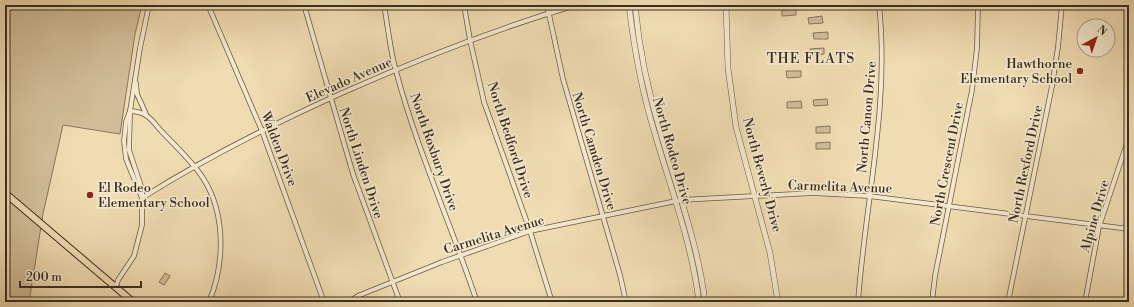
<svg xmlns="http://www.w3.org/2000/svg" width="1134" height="307" font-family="'Libre Bodoni',serif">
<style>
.green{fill:#d1be99;stroke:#85765d}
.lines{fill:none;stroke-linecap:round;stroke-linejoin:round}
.minor-casing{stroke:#675a45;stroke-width:5.5}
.tertiary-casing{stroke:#675a45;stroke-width:6}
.primary-casing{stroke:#392e21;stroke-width:8}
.minor{stroke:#f5e8cd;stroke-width:4}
.tertiary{stroke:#f5e8cd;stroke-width:5}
.primary{stroke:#f0dcb2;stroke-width:6}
.poi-dot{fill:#8f2418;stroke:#f5e8cd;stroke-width:1.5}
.labels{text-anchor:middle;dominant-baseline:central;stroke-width:3.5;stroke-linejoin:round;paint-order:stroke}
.poi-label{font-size:13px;fill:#392e21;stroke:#f5e8cd;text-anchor:end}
.street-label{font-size:13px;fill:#392e21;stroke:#f5e8cd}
.neighbourhood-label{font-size:14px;letter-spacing:1px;fill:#392e21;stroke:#f5e8cd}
</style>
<rect width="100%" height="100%" fill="#f0dcb2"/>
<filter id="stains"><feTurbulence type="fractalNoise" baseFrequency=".005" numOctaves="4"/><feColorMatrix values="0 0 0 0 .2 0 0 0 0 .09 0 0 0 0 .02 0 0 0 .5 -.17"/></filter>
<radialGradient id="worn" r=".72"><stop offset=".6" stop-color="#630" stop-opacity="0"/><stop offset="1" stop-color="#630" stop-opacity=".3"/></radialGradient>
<g class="green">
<path d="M5,5h137l-7,29 -15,100 -57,-9 -20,89 -14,88h-24z"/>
<path d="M796,9v6l-14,1v-6z"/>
<path d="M822,16l1,7 -14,1 -1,-6z"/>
<path d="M828,32v7h-14l-1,-6z"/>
<path d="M824,48v6l-14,1v-6z"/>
<path d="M786,71h15v6l-14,1z"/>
<path d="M827,99l1,6 -14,1 -1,-6z"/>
<path d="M801,101l1,7h-15v-6z"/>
<path d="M830,126v7h-14v-6z"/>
<path d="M830,142v7h-14v-6z"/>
<path d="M165,273l5,3 -6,9 -5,-3z"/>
</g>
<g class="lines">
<defs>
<g id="minor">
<path d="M208,5l54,126 62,171"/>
<path d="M304,5l49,169 47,128"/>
<path d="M384,5c4,22 6,45 12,66 21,79 55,153 81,231"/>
<path d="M464,5l6,35 14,62 46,129 22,71"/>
<path d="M547,5l16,74 57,196 6,27"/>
<path d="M136,83l1,11 9,20"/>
<path d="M130,111c20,1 22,11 35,24 12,12 23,23 33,36 28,36 28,90 11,131"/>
<path d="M142,198c63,-40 131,-74 200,-105 76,-34 154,-64 234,-88"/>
<path d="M142,198l-16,-39 -2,-18 2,-19 4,-11 10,-63 9,-43"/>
<path d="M116,287l2,-7 16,-24 8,-31v-36l-13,-39 1,-37"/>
<path d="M348,302l12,-7 82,-33 88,-31 151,-31 132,-7 56,3 260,33"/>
<path d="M858,302c7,-99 32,-198 21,-297"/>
<path d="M932,302l3,-26 37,-186 5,-42 1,-43"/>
<path d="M1008,302l44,-216 6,-39 4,-42"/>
<path d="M1085,302l14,-75 30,-90"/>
</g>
<g id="tertiary">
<path d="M629,5c5,44 13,87 26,129 16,55 37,110 44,168"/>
<path d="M635,5c4,43 13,87 26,129 16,55 37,110 44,168"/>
<path d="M726,5l2,63 8,59 34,126 8,49"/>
</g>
<path id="primary" d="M5,193l128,109"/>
</defs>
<use href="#minor" class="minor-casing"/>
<use href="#tertiary" class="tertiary-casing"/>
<use href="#primary" class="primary-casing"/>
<use href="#minor" class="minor"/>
<use href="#tertiary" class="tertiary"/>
<use href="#primary" class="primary"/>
</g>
<g class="poi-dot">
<circle cx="1080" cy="71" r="4"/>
<circle cx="90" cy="195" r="4"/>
</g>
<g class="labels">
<g class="poi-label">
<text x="1072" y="64">Hawthorne<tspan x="1072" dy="15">Elementary School</tspan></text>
<text x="98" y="188" text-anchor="start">El Rodeo<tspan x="98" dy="15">Elementary School</tspan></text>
</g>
<g class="street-label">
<text transform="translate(349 80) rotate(-24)">Elevado Avenue</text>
<text transform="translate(867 117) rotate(-85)">North Canon Drive</text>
<text transform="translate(510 140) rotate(72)">North Bedford Drive</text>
<text transform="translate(279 149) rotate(69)">Walden Drive</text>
<text transform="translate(594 151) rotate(73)">North Camden Drive</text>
<text transform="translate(672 151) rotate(74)">North Rodeo Drive</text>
<text transform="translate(434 152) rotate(71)">North Roxbury Drive</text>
<text transform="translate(361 163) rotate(72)">North Linden Drive</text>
<text transform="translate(947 164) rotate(-79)">North Crescent Drive</text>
<text transform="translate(1026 164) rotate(-78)">North Rexford Drive</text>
<text transform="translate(762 175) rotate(75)">North Beverly Drive</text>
<text transform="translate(840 187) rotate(2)">Carmelita Avenue</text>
<text transform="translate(1095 216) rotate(-74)">Alpine Drive</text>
<text transform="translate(494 235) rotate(-17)">Carmelita Avenue</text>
</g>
<g class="neighbourhood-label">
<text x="811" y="59">THE FLATS</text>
</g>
</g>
<rect width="1134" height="307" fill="none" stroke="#f0dcb2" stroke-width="20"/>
<rect x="6" y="6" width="1122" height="295" fill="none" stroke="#392e21" stroke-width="2"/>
<rect x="10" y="10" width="1114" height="287" fill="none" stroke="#392e21"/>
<g transform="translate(1096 38) rotate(40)"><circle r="19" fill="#f5e8cd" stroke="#aa9e88"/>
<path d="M0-3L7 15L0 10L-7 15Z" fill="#8f2418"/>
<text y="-6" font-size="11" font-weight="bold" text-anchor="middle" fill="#392e21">N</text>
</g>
<path d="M20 281v6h121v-6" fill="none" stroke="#392e21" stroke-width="2"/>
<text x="26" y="281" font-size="12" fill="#392e21" stroke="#f5e8cd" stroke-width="3" paint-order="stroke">200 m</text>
<rect width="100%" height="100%" filter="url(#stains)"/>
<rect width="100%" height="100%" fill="url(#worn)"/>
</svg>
